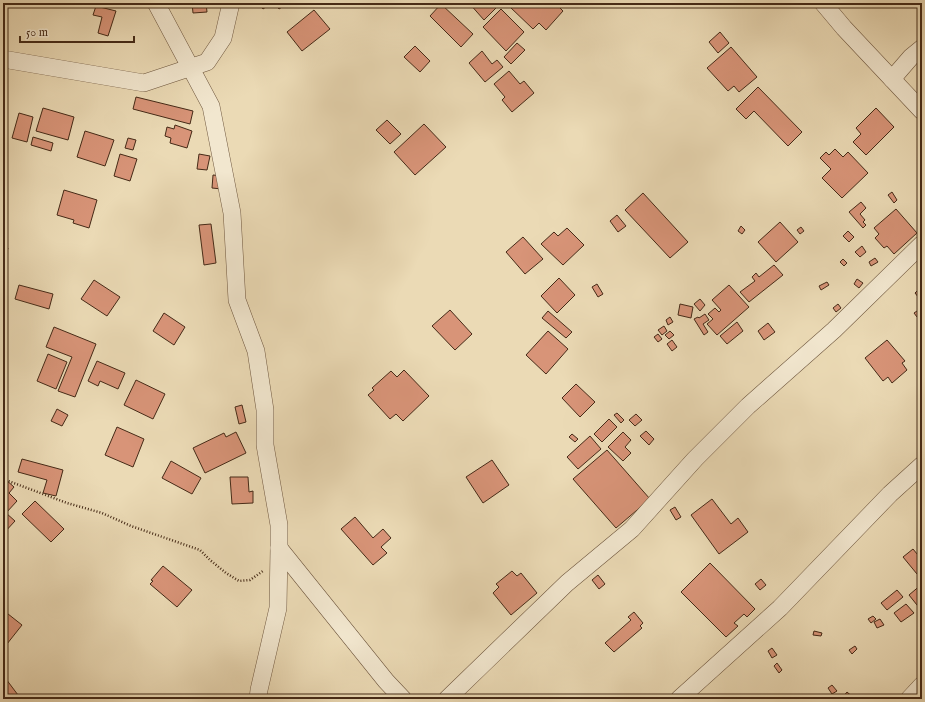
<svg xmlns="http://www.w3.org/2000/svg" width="925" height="702" font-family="'IM FELL English',serif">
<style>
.building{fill:#d89478;stroke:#452a17}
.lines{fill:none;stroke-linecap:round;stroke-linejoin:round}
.street-casing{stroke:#6e563e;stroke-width:18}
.path{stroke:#452a17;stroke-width:2.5;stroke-dasharray:1 2;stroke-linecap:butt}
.street{stroke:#f2e7cf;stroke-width:17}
</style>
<rect width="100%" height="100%" fill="#ebdab5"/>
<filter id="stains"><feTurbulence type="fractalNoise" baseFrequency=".005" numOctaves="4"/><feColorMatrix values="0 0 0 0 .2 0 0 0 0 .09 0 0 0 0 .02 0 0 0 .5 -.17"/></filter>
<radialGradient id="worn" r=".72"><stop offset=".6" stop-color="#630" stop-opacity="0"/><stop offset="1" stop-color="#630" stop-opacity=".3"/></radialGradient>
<g class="building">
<path d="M192,3h14l1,9 -14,1z"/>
<path d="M258,3h11l1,1 -7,5z"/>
<path d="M274,3h14l-9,6z"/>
<path d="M469,3h32l-17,17z"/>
<path d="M514,3h43l-1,1 7,7 -17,19 -7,-7 -6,6 -23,-22z"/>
<path d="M441,4l32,30 -12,13 -31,-31z"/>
<path d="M96,6l20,5 -8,25 -10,-3 4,-16 -9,-2z"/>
<path d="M501,9l23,23 -18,19 -23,-24z"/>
<path d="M314,10l16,19 -28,22 -15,-19z"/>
<path d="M720,32l9,11 -11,10 -9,-11z"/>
<path d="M517,43l8,7 -14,14 -7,-7z"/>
<path d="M415,46l15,15 -10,11 -16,-15z"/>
<path d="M731,47l26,30 -18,15 -5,-6 -6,5 -21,-23z"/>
<path d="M482,51l10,13 5,-4 6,7 -18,15 -16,-19z"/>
<path d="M509,71l11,13 4,-3 10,12 -22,19 -10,-12 3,-3 -11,-13z"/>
<path d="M758,87l44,45 -14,14 -34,-35 -8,8 -10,-10z"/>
<path d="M136,97l57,14 -3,13 -57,-15z"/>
<path d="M43,108l31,9 -6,23 -32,-9z"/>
<path d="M876,108l18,19 -28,28 -13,-13 8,-8 -5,-6z"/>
<path d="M19,113l14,4 -6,25 -15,-4z"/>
<path d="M387,120l14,14 -11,10 -14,-14z"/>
<path d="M424,124l22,23 -31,28 -21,-23z"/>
<path d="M175,125l17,6 -5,17 -17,-5 1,-5 -6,-2 2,-9 7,2z"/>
<path d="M85,131l29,9 -9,26 -28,-9z"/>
<path d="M33,137l20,6 -2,8 -20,-6z"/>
<path d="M128,138l8,2 -3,10 -8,-2z"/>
<path d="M835,149l8,8 5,-5 20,21 -26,25 -20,-20 9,-9 -11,-11 6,-6 3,3z"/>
<path d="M120,154l17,5 -7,22 -16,-5z"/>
<path d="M199,154l11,2 -3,14 -10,-1z"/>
<path d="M213,175l10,1 -1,13 -10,-1z"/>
<path d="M64,190l33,10 -8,28 -16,-5 1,-3 -17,-5z"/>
<path d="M892,192l5,8 -3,3 -6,-8z"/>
<path d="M643,193l45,49 -18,16 -45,-48z"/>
<path d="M861,202l5,6 -6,6 5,6 -2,2 3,3 -3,3 -14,-16z"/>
<path d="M896,209l21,24 -23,21 -7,-8 -3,2 -9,-10 4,-4 -5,-6z"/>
<path d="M617,215l9,11 -8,6 -8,-11z"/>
<path d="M780,222l18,20 -22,20 -18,-20z"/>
<path d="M211,224l5,39 -12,2 -5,-40z"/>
<path d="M741,226l4,4 -3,4 -4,-3z"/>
<path d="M801,227l3,4 -4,3 -3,-4z"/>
<path d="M567,228l17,17 -21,20 -22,-21 13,-12 4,4z"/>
<path d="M848,231l6,6 -5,5 -6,-6z"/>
<path d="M523,237l20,22 -18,15 -19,-22z"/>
<path d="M3,246l5,2 -5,17z"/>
<path d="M862,246l4,6 -6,5 -5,-5z"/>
<path d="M875,258l3,4 -7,4 -2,-4z"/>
<path d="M843,259l4,4 -3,3 -4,-4z"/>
<path d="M774,265l9,10 -34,27 -9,-10 15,-11 -3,-4 4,-4 3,4z"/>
<path d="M559,278l16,17 -18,18 -16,-17z"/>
<path d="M857,279l6,4 -4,5 -5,-4z"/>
<path d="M94,280l26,17 -13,19 -26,-17z"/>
<path d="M827,282l2,3 -8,5 -2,-4z"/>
<path d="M597,284l6,10 -5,3 -6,-10z"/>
<path d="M19,285l34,9 -4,15 -34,-10z"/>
<path d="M729,285l20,22 -32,28 -10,-11 6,-5 -5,-5 7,-6 4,4 2,-2 -9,-10z"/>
<path d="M919,289l3,4v3l-3,2 -4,-5z"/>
<path d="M700,299l5,6 -5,6 -6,-7z"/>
<path d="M680,304l13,3 -2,11 -13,-3z"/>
<path d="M838,304l3,4 -5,4 -3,-4z"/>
<path d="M920,309l2,4 -5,4 -3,-4z"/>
<path d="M450,310l22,24 -17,16 -23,-24z"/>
<path d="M548,311l24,21 -6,6 -24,-20z"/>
<path d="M164,313l21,14 -11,18 -21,-14z"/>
<path d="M705,314l4,6 -6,4 5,8 -4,3 -10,-16 4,-2 1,1z"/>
<path d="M670,317l3,5 -5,3 -2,-5z"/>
<path d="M737,322l6,9 -16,13 -7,-8z"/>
<path d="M768,323l7,9 -11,8 -6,-9z"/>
<path d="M664,326l3,5 -5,4 -4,-5z"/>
<path d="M54,327l42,17 -21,53 -17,-6 14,-34 -26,-10z"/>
<path d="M548,331l20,18 -22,25 -20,-19z"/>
<path d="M670,331l4,4 -5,4 -4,-4z"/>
<path d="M658,334l4,5 -4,3 -4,-5z"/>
<path d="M672,340l5,7 -5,4 -5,-7z"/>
<path d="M887,340l18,21 -3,2 5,7 -15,13 -4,-6 -5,4 -18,-23z"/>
<path d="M48,354l19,8 -11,27 -19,-8z"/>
<path d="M97,361l28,12 -7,16 -18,-8 -2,5 -10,-5z"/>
<path d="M404,370l25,26 -26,25 -7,-7 -6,5 -22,-24 6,-5 -2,-2 19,-17 6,6z"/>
<path d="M136,380l29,14 -12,25 -29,-14z"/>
<path d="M576,384l19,18 -15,15 -18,-19z"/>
<path d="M242,405l4,17 -7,2 -4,-17z"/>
<path d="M57,409l11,6 -6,11 -11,-5z"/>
<path d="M617,413l7,7 -3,3 -7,-8z"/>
<path d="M636,414l6,6 -7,6 -6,-6z"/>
<path d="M609,419l8,8 -15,15 -8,-8z"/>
<path d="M117,427l27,12 -11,28 -28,-12z"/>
<path d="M646,431l8,8 -5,6 -9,-9z"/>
<path d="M236,432l10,21 -41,20 -12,-25 31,-15 2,4z"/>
<path d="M623,432l8,8 -6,7 6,6 -8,8 -15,-14z"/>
<path d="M572,434l6,5 -3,3 -6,-5z"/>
<path d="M590,436l11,13 -23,20 -11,-12z"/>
<path d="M607,450l43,49 -34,29 -43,-49z"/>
<path d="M22,459l41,11 -7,26 -13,-3 4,-13 -29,-8z"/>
<path d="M492,460l17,25 -26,18 -17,-26z"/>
<path d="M171,461l30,17 -9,16 -30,-16z"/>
<path d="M230,477h18l1,15 4,-1v12l-21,1z"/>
<path d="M5,479l9,8 -5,6 8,8 -11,12 9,8 -12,13v-52z"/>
<path d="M712,499l19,25 7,-6 10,14 -29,22 -28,-39z"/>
<path d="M35,501l29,28 -13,13 -29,-28z"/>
<path d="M675,507l6,10 -5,3 -6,-10z"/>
<path d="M355,517l18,21 10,-9 8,9 -10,9 6,6 -14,12 -32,-36z"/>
<path d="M913,549l9,11v10l-5,4 -14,-17z"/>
<path d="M710,563l45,46 -8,8 -3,-3 -10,9 4,3 -12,11 -45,-45z"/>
<path d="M163,566l29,24 -15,17 -27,-23 3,-3 -2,-1z"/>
<path d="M512,571l5,5 4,-3 16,20 -26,22 -18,-22 6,-6 -3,-3z"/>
<path d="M598,575l7,9 -6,5 -7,-9z"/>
<path d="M761,579l5,6 -6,5 -5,-6z"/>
<path d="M922,584v25l-1,1 -12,-15z"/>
<path d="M897,590l6,7 -16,13 -6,-7z"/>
<path d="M906,604l8,9 -13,9 -7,-9z"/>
<path d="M3,610l19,15 -19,24z"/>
<path d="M634,612l9,11 -3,3 2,2 -28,24 -9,-9 26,-23 -3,-3z"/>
<path d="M873,616l3,3 -5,4 -3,-4z"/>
<path d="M880,619l4,6 -7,3 -3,-6z"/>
<path d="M814,631l8,2 -1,3 -8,-1z"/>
<path d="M855,646l2,3 -5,5 -3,-4z"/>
<path d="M772,648l5,7 -5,3 -4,-7z"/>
<path d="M777,663l5,7 -3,3 -5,-7z"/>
<path d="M3,675l18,24h-18z"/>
<path d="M832,685l5,6 -5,3 -4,-6z"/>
<path d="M847,692l8,7h-12l-1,-1z"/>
</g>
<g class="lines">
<defs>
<g id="street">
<path d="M156,3l55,103 21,107 5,87 19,51 9,59v35l14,80v23l-1,60 -19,82 -1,9"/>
<path d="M823,3l21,25 78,83"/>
<path d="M3,59l141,24 63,-21 16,-24 8,-35"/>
<path d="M892,79l19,-22 11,-9"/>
<path d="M279,548l107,133 17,18"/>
<path d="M447,699l120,-116 65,-54 63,-70 53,-53 86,-76 88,-86"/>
<path d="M679,699l101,-91 110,-114 32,-29"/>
<path d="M909,699l13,-14"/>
</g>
</defs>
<use href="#street" class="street-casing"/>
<path class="path" d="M3,479l64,24 35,10 29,13 69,24 10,10 16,13 13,8 11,-1 13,-9"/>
<use href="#street" class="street"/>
</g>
<rect width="925" height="702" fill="none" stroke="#ebdab5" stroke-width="16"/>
<rect x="4" y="4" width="917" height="694" fill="none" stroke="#452a17" stroke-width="2"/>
<rect x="8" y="8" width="909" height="686" fill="none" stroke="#452a17"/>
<path d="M20 36v6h114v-6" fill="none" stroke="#452a17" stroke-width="2"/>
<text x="26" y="36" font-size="12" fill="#452a17" stroke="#f2e7cf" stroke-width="3" paint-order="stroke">50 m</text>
<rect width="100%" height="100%" filter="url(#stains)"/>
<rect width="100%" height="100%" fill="url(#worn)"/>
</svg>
